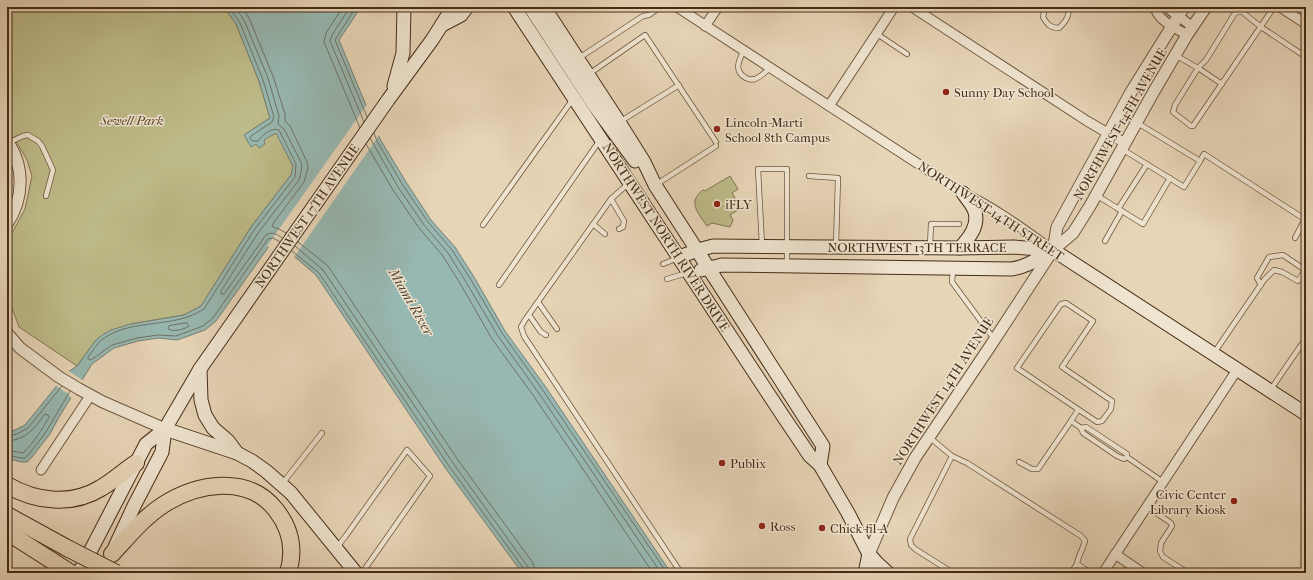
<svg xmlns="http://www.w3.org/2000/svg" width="1313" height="580" font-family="'IM FELL French Canon',serif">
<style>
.green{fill:#bdbb89;stroke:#827450}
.water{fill:#97b8b2;stroke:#778074}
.pier{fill:#e7d5b7}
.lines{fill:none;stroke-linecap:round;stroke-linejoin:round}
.shore{stroke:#6f7264;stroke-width:1}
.service-casing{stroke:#6f563e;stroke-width:6}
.minor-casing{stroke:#6f563e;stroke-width:11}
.tertiary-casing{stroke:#6f563e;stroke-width:13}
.secondary-casing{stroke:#472c16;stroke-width:15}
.motorway-casing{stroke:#472c16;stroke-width:18}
.service{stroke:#efe4d0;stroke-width:4.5}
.minor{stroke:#efe4d0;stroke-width:9}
.tertiary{stroke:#efe4d0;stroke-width:11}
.secondary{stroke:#efe4d0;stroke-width:13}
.motorway{stroke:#e7d5b7;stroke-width:16}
.motorway-bridge-casing{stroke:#472c16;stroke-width:18;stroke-linecap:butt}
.motorway-bridge{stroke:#e7d5b7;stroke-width:16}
.poi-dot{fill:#8f2418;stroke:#efe4d0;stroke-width:1.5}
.labels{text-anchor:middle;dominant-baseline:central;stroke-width:3;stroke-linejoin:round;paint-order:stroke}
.poi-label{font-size:13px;fill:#472c16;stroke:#efe4d0;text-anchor:start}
.park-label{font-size:13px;font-style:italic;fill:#5f492d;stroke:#efe4d0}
.street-label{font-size:13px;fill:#472c16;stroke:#efe4d0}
.water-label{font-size:14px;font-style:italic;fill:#574835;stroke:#efe4d0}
</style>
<rect width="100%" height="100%" fill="#e7d5b7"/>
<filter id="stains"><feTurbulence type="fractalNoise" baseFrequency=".005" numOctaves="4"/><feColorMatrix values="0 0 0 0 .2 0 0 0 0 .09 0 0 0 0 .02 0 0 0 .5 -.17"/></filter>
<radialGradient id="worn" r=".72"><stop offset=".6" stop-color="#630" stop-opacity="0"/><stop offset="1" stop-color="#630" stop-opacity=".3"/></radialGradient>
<g class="green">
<path d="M7,7h217l12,17 23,57 11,37 -26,17 19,5 13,-8 17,34 -2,9 -40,52 -50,79 -17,9 -53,9 -35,16 -19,26 -58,-39 -12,-33v-52l18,-33 7,-33 -5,-16 -10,-17 -10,-10z"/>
<path d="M730,176l8,13 -6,4 9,15 -11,7 3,5 -3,7 -18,-4 -5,3c-9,-13 -20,-24 -4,-36l2,1z"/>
</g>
<path class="water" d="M224,7h137l-22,33 41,99 26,43 25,38 24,27 19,30 31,54 40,55 126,187h-149l-76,-104 -130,-194 -20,-17 -24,-16 -56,79 -11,9 -28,10 -18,-2 -21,3 -24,7 -22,16 -33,53 -9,17 -18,23 -5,5h-6l-14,-4v-26l8,-2 10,-5 43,-53 9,-6 19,-26 6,-5 9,-5 20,-6 53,-9 17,-9 50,-79 40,-52 2,-9 -17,-33 -12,7 1,4 -6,4 -3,-4 -5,3 -7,-12 26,-17 -11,-37 -23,-57z"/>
<g class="pier">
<path d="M368,103l12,31 -87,125 -21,-15 -2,4 -3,-2z"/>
<path d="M67,370l17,11 -12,18 -4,-5 -13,-9z"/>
</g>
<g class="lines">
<g class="shore">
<path d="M229,7l11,16 23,57 11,37 -2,5 -21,14 -1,2 2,3h6c4,-6 14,-14 21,-11l17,34 -1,13 -41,53 -50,79c-30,20 -70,9 -100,29 -7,5 -11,13 -16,19v2l3,1 21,-15 25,-7 21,-3 18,1 27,-10 10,-8 55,-79 5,-1 7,4"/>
<path d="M235,7l9,13 24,58 11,38 -1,8 6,5 17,33 1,5 -3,13 -41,53 -37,58v3h3l42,-59c6,-4 11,-1 16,3"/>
<path d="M242,7l7,11 24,58 12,38v7l5,5 17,36 1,6 -4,14 -32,43 1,2 6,2 7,4"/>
<path d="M343,7l-17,26 -2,9 36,86"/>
<path d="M350,7l-18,28 -2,6 34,81"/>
<path d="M356,7l-21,33 32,77"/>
<path d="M374,133l3,8 25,43 26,38 24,28 19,30 31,53 40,56 125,184"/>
<path d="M370,138l28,49 26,38 24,28 18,29 32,54 40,56 123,181"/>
<path d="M366,144l27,46 26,38 24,28 18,29 31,54 41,56 120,178"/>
<path d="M298,242l30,24 130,194 75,103 3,10"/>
<path d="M295,246l28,24 130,193 75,104 2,6"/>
<path d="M292,251l27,22 130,193 75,103 1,4"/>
<path d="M187,323l2,3c-6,4 -15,6 -21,3l1,-3z"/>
<path d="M7,436l10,-2 11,-6 34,-42"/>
<path d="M7,441c19,-1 28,-13 38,-27l3,1 1,2c-7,13 -15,25 -26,36l-16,-3"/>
<path d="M7,455l14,3h4l4,-4 17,-22 24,-41"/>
</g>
<defs>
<g id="service">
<path d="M1045,7l-2,10c4,7 7,11 16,11 6,-6 9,-9 10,-18"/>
<path d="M877,34l30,20"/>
<path d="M744,50c-5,10 -11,21 2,28 3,2 5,2 9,1 6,-2 10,-7 15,-11"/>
<path d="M1175,55l23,13 8,-8 29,-47 6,-2 20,16 45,30"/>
<path d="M579,58l64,-42 6,-1 11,-8"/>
<path d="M589,74l56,-39 71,107"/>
<path d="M1222,84l-24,-16 -23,37 -2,7 18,14h2l81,-119"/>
<path d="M621,121l58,-36"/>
<path d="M8,143l15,-7 5,-1 10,6 4,5 11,24 -7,26"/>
<path d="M1122,149l62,38 16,-26 -64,-39"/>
<path d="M1200,161l4,-7 102,66"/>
<path d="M809,176l29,2 -2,67"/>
<path d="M629,183l-18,16 -86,121 -4,7 3,9 157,237"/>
<path d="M657,184l59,-38"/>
<path d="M1096,195l47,29 27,-46"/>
<path d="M611,199l13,22 -1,6 -4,2"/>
<path d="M1118,209l29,-45"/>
<path d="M593,224l12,10"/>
<path d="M483,225l90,-126"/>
<path d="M1295,238l10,-19"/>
<path d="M1105,241l17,-30"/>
<path d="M762,245l-4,-76h29v96"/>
<path d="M930,246l1,-22h28"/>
<path d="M663,264l15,-6"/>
<path d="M953,269l-1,13 42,57"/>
<path d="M667,279l20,-6"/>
<path d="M499,285l101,-145"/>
<path d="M538,302l19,27"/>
<path d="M1066,303l27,18 -31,46 50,34 -1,8 -9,12 -5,1 -80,-54 44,-64z"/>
<path d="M529,315l12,17 5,3"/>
<path d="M1214,353l50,-73 10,-10 8,2 16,9 7,-11 -22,-15 -14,2 -12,21 4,7"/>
<path d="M1271,389l35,-51"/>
<path d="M1071,421l7,-11"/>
<path d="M1081,428l5,-1 41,27v3l36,25"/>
<path d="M929,437l23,19 15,7 114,73 4,5c-2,8 -7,15 -8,23l14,9"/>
<path d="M952,456l-42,83 1,6 4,4 38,24"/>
<path d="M1019,462l13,7h6l33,-48 10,7 2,5 34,23 7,3 3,-2"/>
<path d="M282,484l40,-51"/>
<path d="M1146,506l25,17 1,3 -11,17 -1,8 3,6 25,16"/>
<path d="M337,547l8,-10 62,-87 23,26 -68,97"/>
<path d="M1071,573l6,-9"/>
</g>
<g id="minor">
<path d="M677,7l286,186c32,15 60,36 89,57"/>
<path d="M912,7l175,114 38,22"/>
<path d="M1155,7c3,14 21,21 32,28"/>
<path d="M1168,7l2,3 23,17"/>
<path d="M1280,7l26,17"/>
<path d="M705,26l13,-19"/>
<path d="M829,106l65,-99"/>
<path d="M41,470l49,-74"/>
<path d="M1115,554l28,19"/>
<path d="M1103,573l134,-203"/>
</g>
<g id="tertiary">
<path d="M7,141c18,25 17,58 0,83"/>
<path d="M1053,250l4,-23 74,-135 53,-85"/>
<path d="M7,333l13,15 39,29 20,12 24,13 62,27"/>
<path d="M869,554l24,-56 22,-40 74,-110 64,-98 20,-17 17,-27 63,-113 34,-58 19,-28"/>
</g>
<g id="secondary">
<path d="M514,7l269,409 27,40 10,9 28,48 21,41 8,9 11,10"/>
<path d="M530,7l64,98 41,56"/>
<path d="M544,7l75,115 25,40 11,23 168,261 -3,19"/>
<path d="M442,25l19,-10 6,-8"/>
<path d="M394,86l9,-33 1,-46"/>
<path d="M960,248c9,-10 19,-22 15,-36 -2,-7 -8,-13 -12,-19"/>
<path d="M679,257l19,-7 15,-4 247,2 54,-1 39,3 253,164"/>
<path d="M701,270l21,-5 289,4c16,-2 28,-11 42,-19"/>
<path d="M200,369l1,31 4,15 8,13 15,13 9,12"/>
<path d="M165,429l72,24 15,8 14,10 25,22 65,80"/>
<path d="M115,547l19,-41 28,-54 3,-23 35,-60 188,-269 44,-60 21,-33"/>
<path d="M79,573l67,-129 19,-15"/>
<path d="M865,573l4,-19"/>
</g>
<g id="motorway">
<path d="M7,485c29,17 65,21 94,3 12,-7 23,-17 35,-25"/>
<path d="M7,515l60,33"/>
<path d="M7,532l64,41"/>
<path d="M112,554c16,-17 31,-36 51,-49 34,-22 85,-31 113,5 15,19 19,40 12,63"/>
</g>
</defs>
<use href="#service" class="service-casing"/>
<use href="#minor" class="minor-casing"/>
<use href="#tertiary" class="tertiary-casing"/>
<use href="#secondary" class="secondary-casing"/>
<use href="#motorway" class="motorway-casing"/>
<use href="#service" class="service"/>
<use href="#minor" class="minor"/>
<use href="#tertiary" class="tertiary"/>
<use href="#secondary" class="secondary"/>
<use href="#motorway" class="motorway"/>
<defs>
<path id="motorway-bridge" d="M67,548l49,25"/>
</defs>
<use href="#motorway-bridge" class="motorway-bridge-casing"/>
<use href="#motorway-bridge" class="motorway-bridge"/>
</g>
<g class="poi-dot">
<circle cx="946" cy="92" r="4"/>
<circle cx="717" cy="129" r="4"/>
<circle cx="717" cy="204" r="4"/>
<circle cx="722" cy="463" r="4"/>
<circle cx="1234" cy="501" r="4"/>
<circle cx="762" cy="526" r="4"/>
<circle cx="822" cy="528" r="4"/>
</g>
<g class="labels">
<g class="poi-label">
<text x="954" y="92">Sunny Day School</text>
<text x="725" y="122">Lincoln-Marti<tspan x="725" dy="15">School 8th Campus</tspan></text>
<text x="725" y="204">iFLY</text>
<text x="730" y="463">Publix</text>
<text x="1226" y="494" text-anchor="end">Civic Center<tspan x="1226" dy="15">Library Kiosk</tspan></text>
<text x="770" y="526">Ross</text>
<text x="830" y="528">Chick-fil-A</text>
</g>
<g class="park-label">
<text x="132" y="120">Sewell Park</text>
</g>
<g class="street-label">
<text transform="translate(1120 124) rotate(-60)">NORTHWEST 14TH AVENUE</text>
<text transform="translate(991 211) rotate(33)">NORTHWEST 14TH STREET</text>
<text transform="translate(307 216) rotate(-55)">NORTHWEST 17TH AVENUE</text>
<text transform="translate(666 237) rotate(57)">NORTHWEST NORTH RIVER DRIVE</text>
<text x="917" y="247">NORTHWEST 13TH TERRACE</text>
<text transform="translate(943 391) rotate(-57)">NORTHWEST 14TH AVENUE</text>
</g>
<g class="water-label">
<text transform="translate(411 302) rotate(60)">Miami River</text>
</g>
</g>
<rect width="1313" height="580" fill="none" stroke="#e7d5b7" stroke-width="24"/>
<rect x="8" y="8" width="1297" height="564" fill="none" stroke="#472c16" stroke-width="2"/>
<rect x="12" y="12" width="1289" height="556" fill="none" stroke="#472c16"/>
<rect width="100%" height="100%" filter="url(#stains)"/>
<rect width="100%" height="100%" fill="url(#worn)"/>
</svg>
